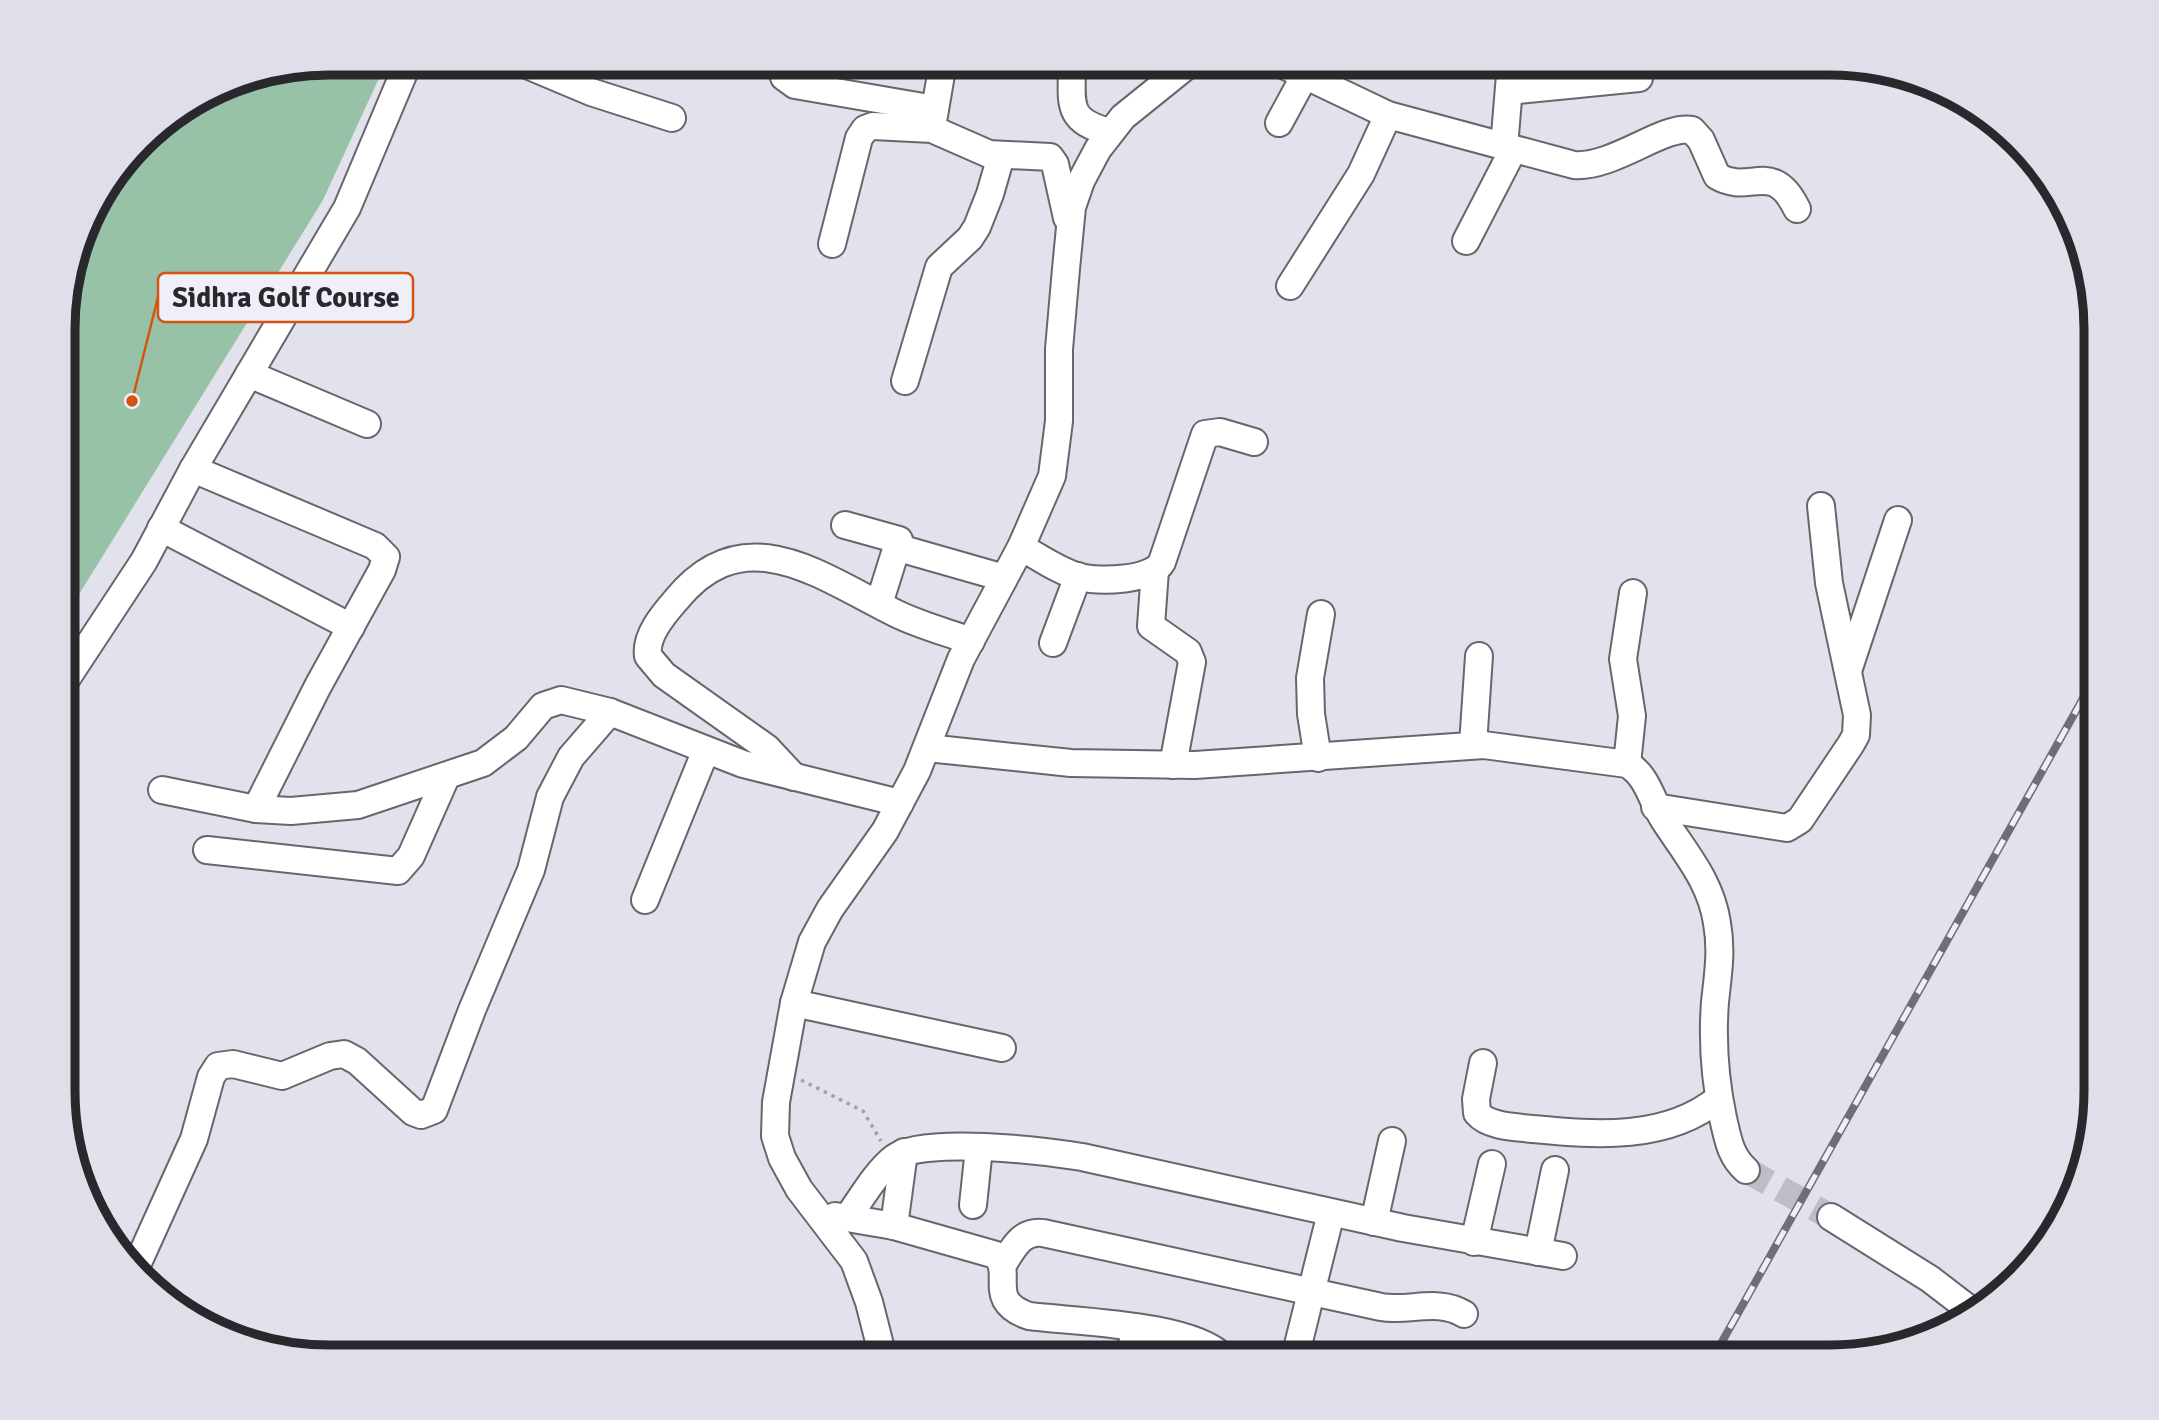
<svg xmlns="http://www.w3.org/2000/svg" width="2159" height="1420" font-family="Signika,sans-serif">
<style>
.green{fill:#98c2a8}
.lines{fill:none;stroke-linecap:round;stroke-linejoin:round}
.minor-tunnel{stroke:#bcbdc5;stroke-width:26;stroke-dasharray:26 13;stroke-linecap:butt}
.minor-casing{stroke:#66666e;stroke-width:30}
.path{stroke:#a2a3aa;stroke-width:3.5;stroke-dasharray:3.5 5;stroke-linecap:butt}
.minor{stroke:#fff;stroke-width:26}
.rail-casing{stroke:#6e6e74;stroke-width:8}
.rail{stroke:#eeeff8;stroke-width:5;stroke-dasharray:16;stroke-linecap:butt}
.rim{fill:none;stroke:#29292d;stroke-width:9}
.leader{fill:none;stroke:#d5540f;stroke-width:2.5}
.callout-dot{fill:#d5540f;stroke:#eeeff8;stroke-width:2.5}
.callout{fill:#eeeff8;stroke:#d5540f;stroke-width:2.5}
.callout-label{font-size:28px;text-anchor:middle;font-weight:bold;fill:#29292d}
</style>
<rect width="100%" height="100%" fill="#e1e2eb"/>
<path class="green" d="M329,63h57l-63,137 -258,417v-322l26,-84 62,-82 75,-46z"/>
<g class="lines">
<path class="minor-tunnel" d="M1746,1170l85,47"/>
<defs>
<g id="minor">
<path d="M522,63l69,29 81,26"/>
<path d="M785,63l-1,14 11,8 140,24"/>
<path d="M1072,63c0,41 -7,57 37,69"/>
<path d="M1279,63l109,52 186,50c40,3 90,-41 118,-35l9,10 16,36c33,20 55,-18 80,33"/>
<path d="M1509,91l130,-13"/>
<path d="M1279,123l25,-46"/>
<path d="M932,127l11,-64"/>
<path d="M1504,147l7,-84"/>
<path d="M1466,241l47,-91"/>
<path d="M832,244l27,-106 6,-9 8,-3 59,3 57,25 61,3 5,7 12,54"/>
<path d="M1290,286l71,-112 27,-59"/>
<path d="M249,374l118,50"/>
<path d="M905,381l34,-114 31,-29 7,-11 13,-33 11,-38"/>
<path d="M193,469l182,77 11,11 -4,13 -64,116 -62,123"/>
<path d="M845,525l54,15 -20,64"/>
<path d="M161,528l190,99"/>
<path d="M1021,547c18,10 39,25 59,30 19,5 72,4 82,-15l43,-128 15,-2 34,10"/>
<path d="M899,548l105,30"/>
<path d="M1155,570l-4,56 37,26 4,10 -19,103"/>
<path d="M1053,643l25,-67"/>
<path d="M1848,671l50,-151"/>
<path d="M65,681l79,-120 49,-92 154,-261 61,-145"/>
<path d="M1473,745l6,-89"/>
<path d="M927,748l144,15 124,2 289,-20 143,19c21,12 24,36 37,56 22,34 47,62 53,103 5,28 1,51 -2,79 -3,40 0,78 8,116 5,21 7,38 23,52"/>
<path d="M1318,758l-7,-44 -1,-36 11,-64"/>
<path d="M1627,764l5,-48 -9,-57 10,-66"/>
<path d="M794,777l-27,-29 -103,-73 -16,-19c-3,-20 15,-41 28,-56 68,-84 144,-24 219,13 24,12 51,19 76,28"/>
<path d="M162,790l94,19 35,2 67,-6 125,-42 33,-25 27,-32 18,-6 49,12 133,52 157,39"/>
<path d="M1655,807l132,21 13,-8 51,-76 5,-9 1,-20 -28,-132 -8,-77"/>
<path d="M207,850l191,21 13,-15 35,-79"/>
<path d="M645,900l61,-150"/>
<path d="M794,1003l208,45"/>
<path d="M1483,1063l-7,36 1,14c12,14 39,14 56,16 63,6 134,12 186,-31"/>
<path d="M973,1205l6,-57"/>
<path d="M835,1216l59,10 102,29c18,19 -11,46 33,61 48,6 162,8 194,41"/>
<path d="M1831,1217l99,62 43,33"/>
<path d="M847,1218c14,-19 29,-46 47,-60 28,-22 152,-7 188,-1l321,71 160,28"/>
<path d="M1374,1222l18,-81"/>
<path d="M894,1226l10,-74"/>
<path d="M1474,1242l18,-78"/>
<path d="M1538,1252l17,-82"/>
<path d="M137,1265l57,-126 17,-62 7,-11 15,-2 49,12 48,-20 14,-2 13,7 56,51 8,3 13,-5 38,-100 59,-140 19,-73 21,-40 39,-45"/>
<path d="M1002,1266c11,-17 19,-36 41,-33l338,74c28,5 57,-9 83,7"/>
<path d="M883,1357l-14,-55 -15,-41 -55,-72 -17,-31 -7,-22 1,-34 18,-99 18,-61 18,-33 55,-78 32,-60 44,-112 60,-112 31,-71 7,-55v-72l7,-80 6,-62 9,-26 17,-32 25,-32 67,-54"/>
<path d="M1128,1357l9,-29"/>
<path d="M1295,1357l36,-144"/>
</g>
</defs>
<use href="#minor" class="minor-casing"/>
<path class="path" d="M801,1080l62,31 18,30"/>
<use href="#minor" class="minor"/>
<defs>
<path id="rail" d="M1714,1356l381,-679"/>
</defs>
<use href="#rail" class="rail-casing"/>
<use href="#rail" class="rail"/>
</g>
<path d="M0 0H2159V1420H0ZM329 75H1830A254 254 0 0 1 2084 329V1091A254 254 0 0 1 1830 1345H329A254 254 0 0 1 75 1091V329A254 254 0 0 1 329 75Z" fill="#dedfe8" fill-rule="evenodd"/>
<path class="rim" d="M329 75H1830A254 254 0 0 1 2084 329V1091A254 254 0 0 1 1830 1345H329A254 254 0 0 1 75 1091V329A254 254 0 0 1 329 75Z"/>
<path class="leader" d="M132 401L158 297"/>
<circle class="callout-dot" cx="132" cy="401" r="7"/>
<rect class="callout" x="158" y="273" width="255" height="49" rx="7"/>
<g class="callout-label">
<text x="286" y="307">Sidhra Golf Course</text>
</g>
</svg>
